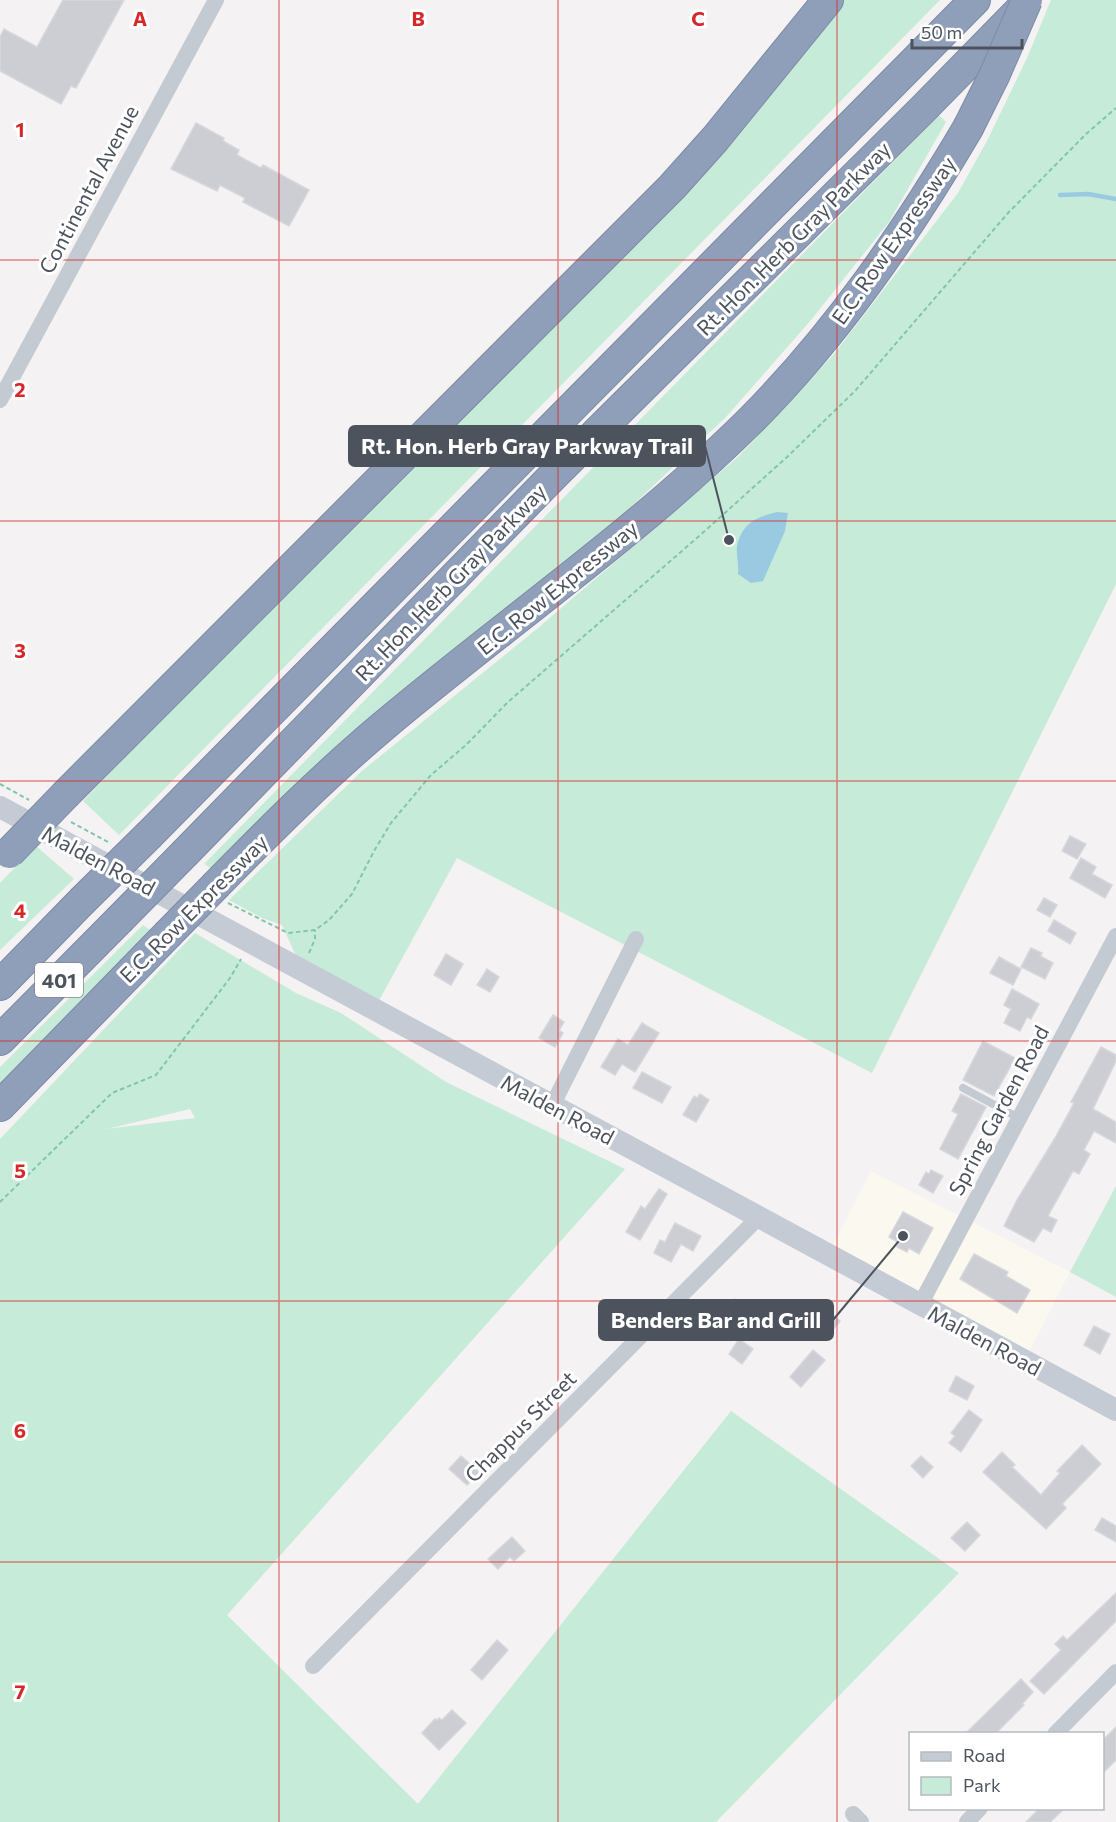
<svg xmlns="http://www.w3.org/2000/svg" width="1116" height="1822" font-family="Commissioner,sans-serif">
<style>
.commercial{fill:#fbf9ef}
.green{fill:#c7ebd9;fill-rule:evenodd}
.water{fill:#9acae2}
.lines{fill:none;stroke-linecap:round;stroke-linejoin:round}
.stream{stroke:#9acae2;stroke-width:4.5}
.building{fill:#cdced3;stroke:#d6d7dc;stroke-width:1.5}
.motorway-casing{stroke:#7b8aa5;stroke-width:32}
.path{stroke:#83c5ac;stroke-width:2;stroke-dasharray:4.5 3;stroke-linecap:butt}
.service{stroke:#c4cad1;stroke-width:8}
.minor{stroke:#c4cad1;stroke-width:16}
.secondary{stroke:#c5cbd5;stroke-width:22}
.motorway{stroke:#909fb9;stroke-width:30}
.motorway-bridge-casing{stroke:#7b8aa5;stroke-width:32;stroke-linecap:butt}
.motorway-bridge{stroke:#909fb9;stroke-width:30}
.grid{fill:none;stroke:#d62828;stroke-width:1.5;stroke-opacity:0.55}
.labels{text-anchor:middle;dominant-baseline:central;stroke-width:6;stroke-linejoin:round;paint-order:stroke}
.shield{fill:#fff;stroke:#82878e;stroke-width:1.5}
.shield-label{font-size:20px;font-weight:bold;fill:#4c535d}
.street-label{font-size:21px;fill:#4c535d;stroke:#fff}
.grid-label{font-size:20px;text-anchor:middle;font-weight:bold;fill:#d62828;stroke:#fff;stroke-width:6;stroke-linejoin:round;paint-order:stroke}
.leader{fill:none;stroke:#4c535d;stroke-width:2}
.callout-dot{fill:#4c535d;stroke:#fff;stroke-width:2}
.callout{fill:#4c535d;stroke:#4c535d;stroke-width:2}
.callout-label{font-size:22px;text-anchor:middle;font-weight:bold;fill:#fff}
</style>
<rect width="100%" height="100%" fill="#f4f2f2"/>
<path class="commercial" d="M871,1171l199,101 -46,89 -196,-106z"/>
<g class="green">
<path d="M839,0h101l-821,835 -36,-34 95,-99z"/>
<path d="M1051,0h65v584l-244,489 -415,-215 -82,150 -73,-39 -20,-44 -20,-7 -33,-18 133,-129 176,-143 201,-172 95,-102 124,-161 30,-54 39,-81z"/>
<path d="M939,115l7,7 -57,100 -78,98 -85,97 -147,139 -362,316 -13,-8z"/>
<path d="M36,846l38,33 -74,71v-67z"/>
<path d="M143,925l10,7 -153,155v-20z"/>
<path d="M195,933l101,60 45,20 105,69 179,87 -398,446 191,189 313,-393 228,162 -243,249h-716v-683zM190,1109l5,9 -89,11h1z"/>
<path d="M1116,1186v111l-46,-25z"/>
</g>
<path class="water" d="M777,512l11,1 -3,18 -22,50 -12,2 -13,-9c1,-9 -2,-20 -1,-28 5,-23 20,-29 40,-34z"/>
<g class="lines">
<path class="stream" d="M1060,195l28,-1 28,5"/>
</g>
<g class="building">
<path d="M63,0h61l-48,88 -5,-2 -10,18 -61,-33v-34l4,-8 33,18z"/>
<path d="M196,123l28,15 -1,3 16,9 -2,5 24,13 2,-3 46,25 -20,36 -46,-24 2,-4 -25,-13 -3,6 -46,-22z"/>
<path d="M1070,836l16,8 -9,15 -15,-8z"/>
<path d="M1081,858l15,9 -4,7 20,11 -7,13 -35,-20z"/>
<path d="M1044,898l13,7 -7,12 -13,-7z"/>
<path d="M1054,920l22,13 -6,11 -22,-13z"/>
<path d="M1031,948l11,5 -2,3 13,7 -8,16 -24,-12z"/>
<path d="M446,954l17,10 -12,21 -17,-10z"/>
<path d="M999,957l22,12 -8,16 -23,-12z"/>
<path d="M487,969l12,8 -9,15 -13,-7z"/>
<path d="M1012,989l27,15 -8,15 -4,-2 -7,14 -16,-8 7,-14 -7,-4z"/>
<path d="M553,1015l11,7 -5,8 4,3 -8,14 -16,-9z"/>
<path d="M642,1023l17,10 -24,39 -13,-8 -7,11 -14,-8 17,-28 10,6z"/>
<path d="M983,1041l32,17 -21,38 -31,-16z"/>
<path d="M1101,1047l15,8v6l-23,48 23,13v21l-22,-12 -10,19 6,4 -11,20 -6,-3 -25,45 9,4 -6,12 -8,-4 -9,14 -30,-16 13,-26 38,-62 19,-35 -3,-1z"/>
<path d="M642,1072l29,15 -9,16 -29,-15z"/>
<path d="M700,1094l9,6 -13,22 -13,-7 11,-19 3,2z"/>
<path d="M961,1094l25,13 -28,52 -18,-10 18,-35 -6,-3z"/>
<path d="M931,1170l12,6 -10,17 -14,-8 7,-13 3,2z"/>
<path d="M659,1189l8,5 -27,46 -14,-8 15,-26 4,3z"/>
<path d="M903,1212l30,16 -14,26 -10,-6 -2,4 -10,-5 2,-4 -10,-6z"/>
<path d="M675,1223l26,13 -8,15 -12,-7 -10,18 -17,-9 6,-13 5,2z"/>
<path d="M974,1254l34,18 -2,4 24,14 -13,23 -57,-34z"/>
<path d="M735,1299l16,12 -17,23 -16,-12z"/>
<path d="M828,1311l12,10 -15,19 -14,-11 14,-17 1,2z"/>
<path d="M1094,1326l16,8 -10,20 -16,-9z"/>
<path d="M739,1339l14,10 -11,15 -13,-10z"/>
<path d="M813,1350l12,10 -24,27 -11,-10z"/>
<path d="M956,1376l18,10 -7,14 -18,-9z"/>
<path d="M969,1410l13,10 -21,32 -12,-9 6,-7 -4,-3z"/>
<path d="M1082,1445l19,19 -39,40 4,4 -20,21 -63,-57 19,-20 13,13 -3,2 29,28 19,-22 -3,-2z"/>
<path d="M461,1456l18,16 -12,13 -18,-16z"/>
<path d="M921,1456l12,11 -10,11 -12,-12z"/>
<path d="M1102,1518l14,8v16l-21,-12z"/>
<path d="M967,1522l13,13 -15,16 -14,-13z"/>
<path d="M512,1537l13,14 -11,10 -4,-4 -12,12 -10,-10z"/>
<path d="M1116,1593v28l-72,73 -14,-13 31,-31 -6,-6 8,-8 4,4z"/>
<path d="M497,1640l11,10 -26,30 -11,-10z"/>
<path d="M1021,1679l12,13 -11,12 2,1 -29,29h-30z"/>
<path d="M452,1710l14,13 -27,27 -17,-17 13,-14 2,1 2,-2 3,2z"/>
<path d="M1116,1727v33l-14,14v-33z"/>
<path d="M1039,1809h25l-14,13h-24z"/>
</g>
<g class="lines">
<defs>
<g id="motorway">
<path d="M67,793l605,-606 43,-48 113,-139"/>
<path d="M150,834l825,-834"/>
<path d="M186,852l369,-378 368,-365 101,-103"/>
<path d="M217,884c53,-54 106,-107 164,-156 122,-103 255,-194 369,-307 86,-86 156,-188 218,-293"/>
<path d="M0,985l82,-84"/>
<path d="M0,1040l119,-120"/>
<path d="M0,1106l167,-171"/>
</g>
</defs>
<use href="#motorway" class="motorway-casing"/>
<g class="path">
<path d="M0,784l29,16"/>
<path d="M71,822l37,20"/>
<path d="M228,903l60,30 27,-3 14,-10 23,-26 22,-43 17,-28 40,-48 35,-30 42,-43 190,-165 88,-79 69,-67 153,-178 78,-79 30,-26"/>
<path d="M309,953l6,-14v-9"/>
<path d="M0,1202l112,-109 44,-18 74,-97 11,-19"/>
</g>
<path class="service" d="M963,1088l56,30"/>
<g class="minor">
<path d="M0,400l216,-400"/>
<path d="M552,1106l84,-167"/>
<path d="M920,1305l196,-369"/>
<path d="M313,1666l446,-449"/>
<path d="M1055,1734l61,-62"/>
<path d="M853,1814l8,8"/>
<path d="M967,1822l13,-14"/>
</g>
<path class="secondary" d="M0,807c373,199 743,404 1116,603"/>
<use href="#motorway" class="motorway"/>
<defs>
<g id="motorway-bridge">
<path d="M968,128l27,-54 32,-74"/>
<path d="M9,853l58,-60"/>
<path d="M82,901l68,-67"/>
<path d="M119,920l67,-68"/>
<path d="M167,935l50,-51"/>
</g>
</defs>
<use href="#motorway-bridge" class="motorway-bridge-casing"/>
<use href="#motorway-bridge" class="motorway-bridge"/>
</g>
<path class="grid" d="M279,0v1822M558,0v1822M837,0v1822M0,260h1116M0,521h1116M0,781h1116M0,1041h1116M0,1301h1116M0,1562h1116"/>
<g class="labels">
<rect class="shield" x="35" y="963" width="48" height="34" rx="4.5"/>
<g class="shield-label">
<text x="59" y="980">401</text>
</g>
<g class="street-label">
<text transform="translate(88 189) rotate(-62)">Continental Avenue</text>
<text transform="translate(793 238) rotate(-45)">Rt. Hon. Herb Gray Parkway</text>
<text transform="translate(893 240) rotate(-55)">E.C. Row Expressway</text>
<text transform="translate(450 582) rotate(-46)">Rt. Hon. Herb Gray Parkway</text>
<text transform="translate(557 587) rotate(-39)">E.C. Row Expressway</text>
<text transform="translate(99 860) rotate(28)">Malden Road</text>
<text transform="translate(193 908) rotate(-45)">E.C. Row Expressway</text>
<text transform="translate(558 1109) rotate(28)">Malden Road</text>
<text transform="translate(998 1110) rotate(-62)">Spring Garden Road</text>
<text transform="translate(985 1340) rotate(28)">Malden Road</text>
<text transform="translate(520 1426) rotate(-45)">Chappus Street</text>
</g>
</g>
<g class="grid-label">
<text x="140" y="26">A</text>
<text x="418" y="26">B</text>
<text x="698" y="26">C</text>
<text x="20" y="137">1</text>
<text x="20" y="397">2</text>
<text x="20" y="658">3</text>
<text x="20" y="918">4</text>
<text x="20" y="1178">5</text>
<text x="20" y="1438">6</text>
<text x="20" y="1699">7</text>
</g>
<path class="leader" d="M729 540L705 446M903 1236L833 1320"/>
<g class="callout-dot">
<circle cx="729" cy="540" r="6"/>
<circle cx="903" cy="1236" r="6"/>
</g>
<g class="callout">
<rect x="349" y="426" width="356" height="40" rx="6"/>
<rect x="599" y="1300" width="234" height="40" rx="6"/>
</g>
<g class="callout-label">
<text x="527" y="454">Rt. Hon. Herb Gray Parkway Trail</text>
<text x="716" y="1328">Benders Bar and Grill</text>
</g>
<rect x="909" y="1732" width="195" height="78" fill="#ffffff" stroke="#b7babe" stroke-width="1.5"/>
<rect x="921" y="1752" width="30" height="9" fill="#c5cbd5" stroke="#b7babe" stroke-width="1.5"/>
<text x="963" y="1762" font-size="18" fill="#4c535d">Road</text>
<rect x="921" y="1777" width="30" height="18" fill="#c7ebd9" stroke="#b7babe" stroke-width="1.5"/>
<text x="963" y="1792" font-size="18" fill="#4c535d">Park</text>
<path d="M912 39v9h110v-9" fill="none" stroke="#4c535d" stroke-width="3"/>
<text x="921" y="39" font-size="18" fill="#4c535d" stroke="#ffffff" stroke-width="4.5" paint-order="stroke">50 m</text>
</svg>
